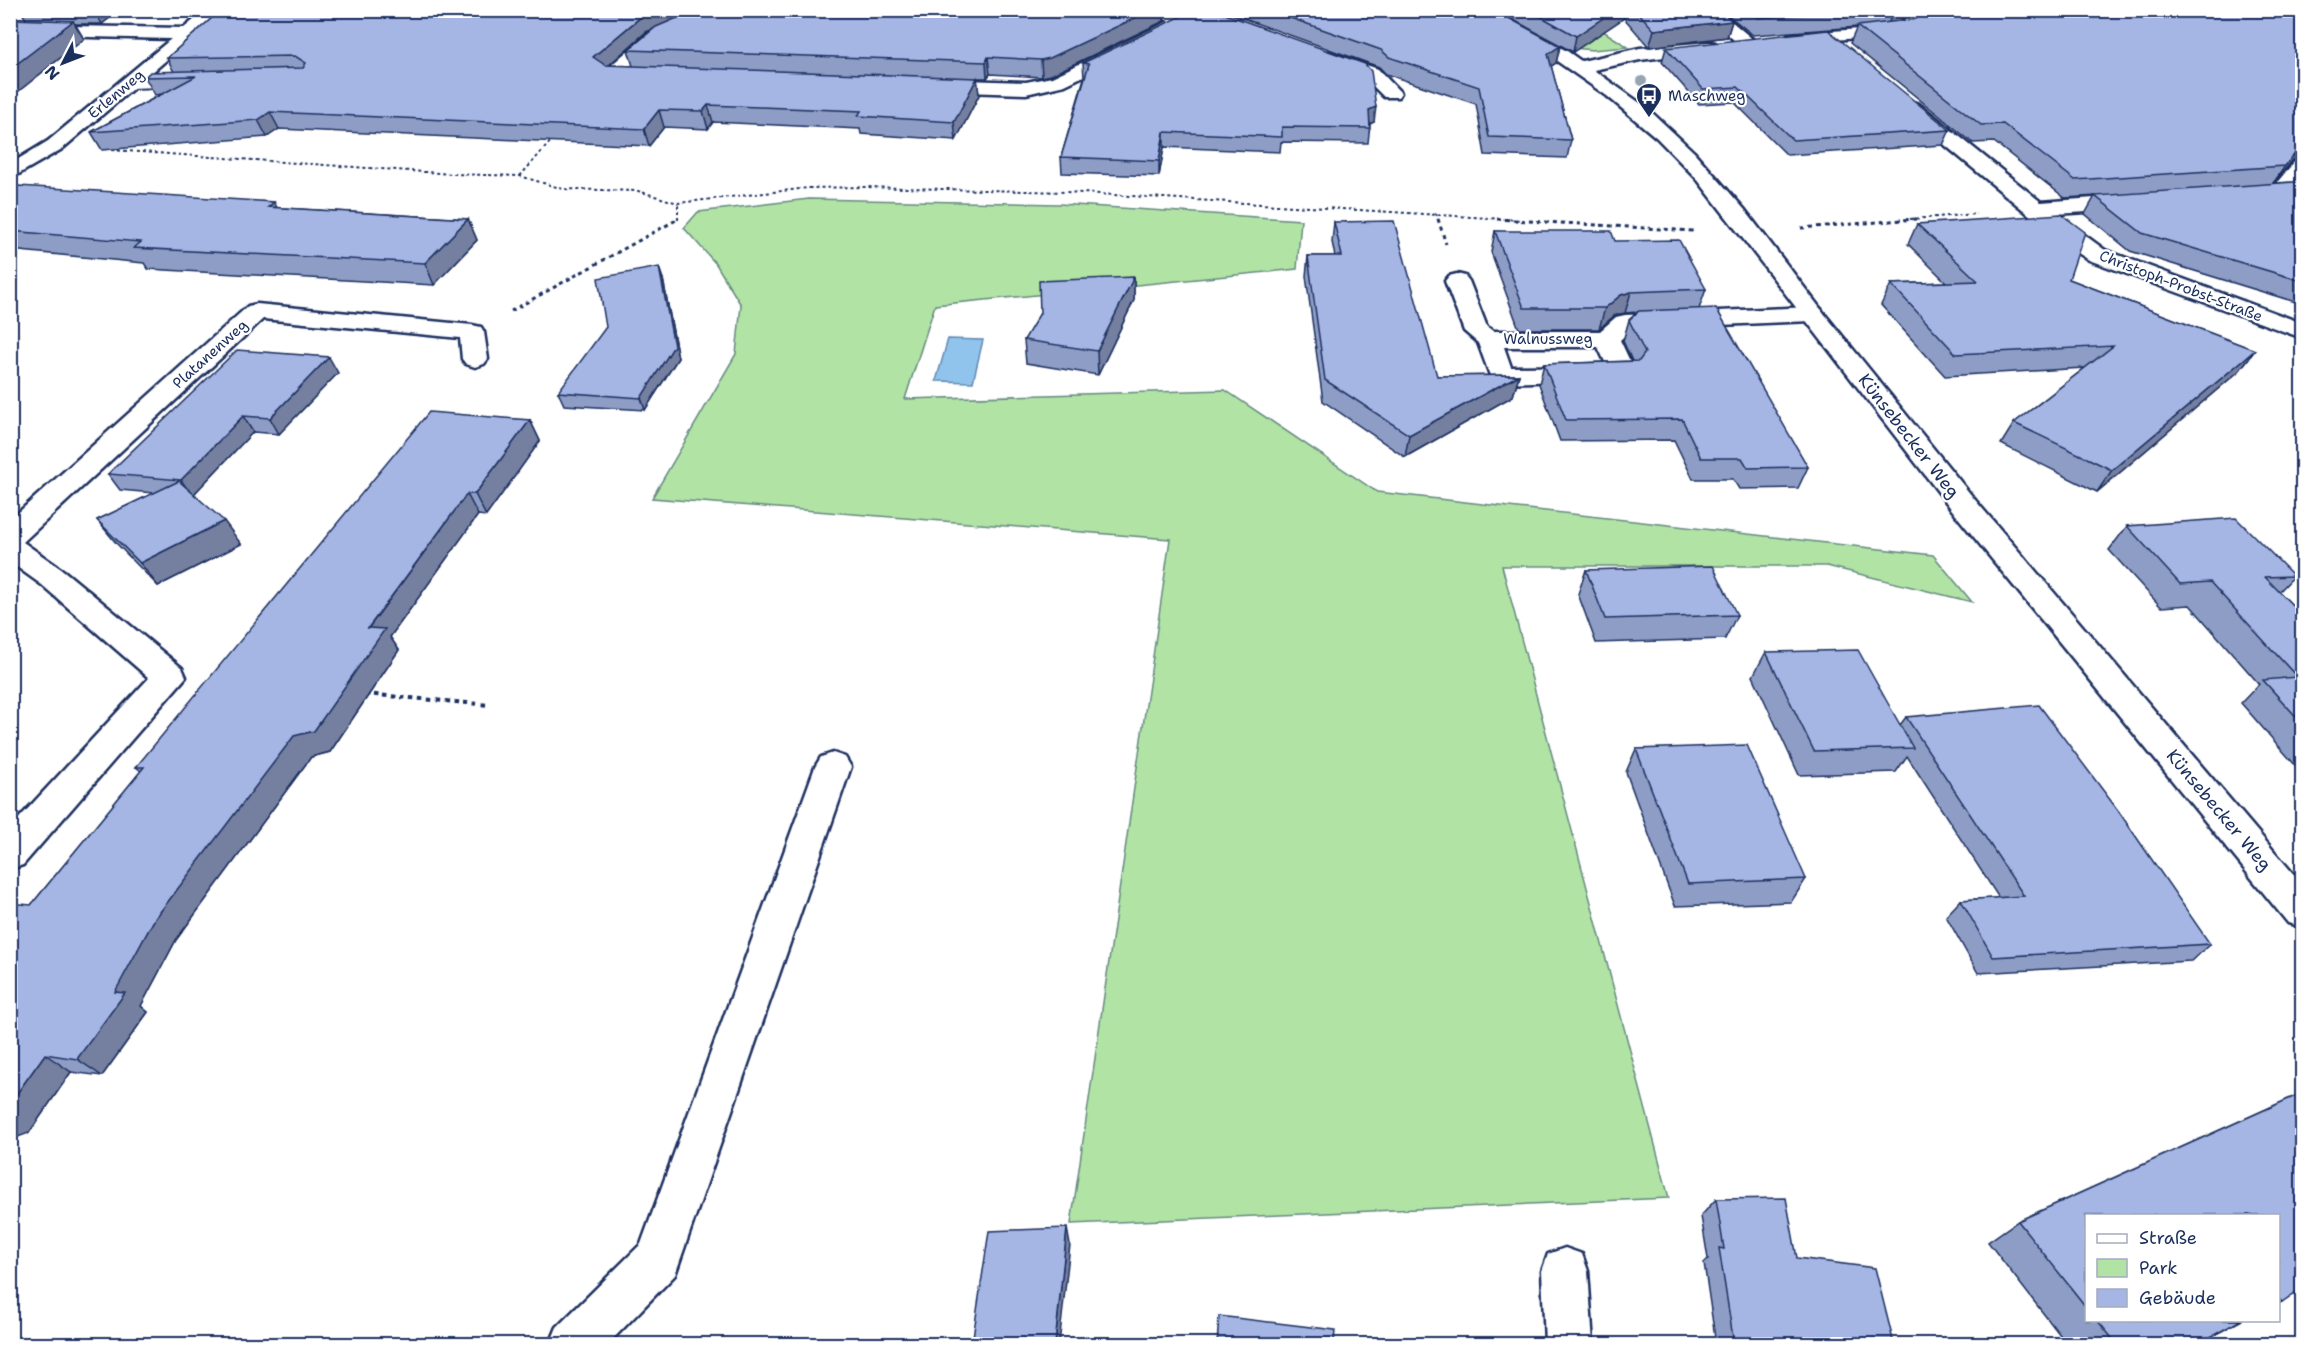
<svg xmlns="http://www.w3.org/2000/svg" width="2313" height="1355" font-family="'Shantell Sans',sans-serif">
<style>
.green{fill:#b1e3a4;stroke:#668981;stroke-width:1.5}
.water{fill:#90c4ed;stroke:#6188b4;stroke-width:1.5}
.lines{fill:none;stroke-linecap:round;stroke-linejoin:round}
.service-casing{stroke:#1b2f5e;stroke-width:4}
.minor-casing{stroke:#1b2f5e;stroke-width:5}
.tertiary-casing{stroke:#1b2f5e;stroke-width:5}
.path-far2{stroke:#1b2f5e;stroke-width:2;stroke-dasharray:3 3;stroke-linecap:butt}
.path-far1{stroke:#1b2f5e;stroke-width:3;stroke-dasharray:4 4;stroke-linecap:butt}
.path{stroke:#1b2f5e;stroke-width:4;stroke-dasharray:4.5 4.5;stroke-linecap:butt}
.service{fill:#fff;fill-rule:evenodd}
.minor{fill:#fff;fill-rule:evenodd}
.tertiary{fill:#fff;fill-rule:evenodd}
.tree{fill:#96a5b0}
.wall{fill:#8e9dc5;stroke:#1b2f5e;stroke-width:1.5;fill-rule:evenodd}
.shaded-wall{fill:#747fa0;stroke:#1b2f5e;stroke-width:1.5}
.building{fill:#a5b6e5;stroke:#1b2f5e;stroke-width:1.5}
.labels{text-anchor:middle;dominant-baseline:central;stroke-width:4.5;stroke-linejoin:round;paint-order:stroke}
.far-street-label{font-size:15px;fill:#1b2f5e;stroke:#fff}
.far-poi-label{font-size:15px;fill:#1b2f5e;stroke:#fff;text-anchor:start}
.street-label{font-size:18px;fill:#1b2f5e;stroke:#fff}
</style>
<rect width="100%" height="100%" fill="#fff"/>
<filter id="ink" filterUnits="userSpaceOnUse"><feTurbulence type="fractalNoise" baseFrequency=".0167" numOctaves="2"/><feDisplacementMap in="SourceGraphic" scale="12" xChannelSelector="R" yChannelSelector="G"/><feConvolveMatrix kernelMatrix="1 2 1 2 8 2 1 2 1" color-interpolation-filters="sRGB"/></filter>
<g filter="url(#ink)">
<g class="green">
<path d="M1492,11h66l28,9 42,27 -36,3 -18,-2z"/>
<path d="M809,199l250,5 242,16 -4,49 -362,36 -30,94 320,-9 152,102 556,63 39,47 -145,-36h-325l167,632 -598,26 99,-685 -518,-41 84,-144 5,-49 -25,-41 -32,-36 14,-16z"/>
</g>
<path class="water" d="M948,339l35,1 -10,42 -37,-1z"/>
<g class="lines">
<defs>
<path id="service" d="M189,77l6,1 3,4 -3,4 -66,2 -9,-5 9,-5z"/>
<g id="minor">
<path d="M206,10h19l-163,139 -52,30v-15l38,-23 123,-102 -161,-4v-10l174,3z"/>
<path d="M708,10h25l-74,32 -42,36 -7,2 -9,-6 46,-40z"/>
<path d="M1148,10c14,0 35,-2 45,10l-3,4 -125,61 -39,9 -93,-3 -10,-6 10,-6 93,3 26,-5 117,-56z"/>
<path d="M1699,10h19l38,32 -9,5 -6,-1z"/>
<path d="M1917,10h20l-28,23 -6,1 -113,10 -9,-5 9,-5 98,-7 9,-2z"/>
<path d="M1709,42l6,1 3,4 -3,4 -75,9 -60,13 -9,-6 2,-4 67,-15z"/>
<path d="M1329,52l49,17 23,24 -3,4h-14l-20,-20 -42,-15 -2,-4 2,-4z"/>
<path d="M1912,102l7,2 122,98 93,-7 8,2 3,5 -3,5 -8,2 -78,5 49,36 197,73v15l-213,-78 -22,-14 -162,-134 -3,-4z"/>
<path d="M2302,159v20l-13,18 -41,5 -8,-2 -3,-5 3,-5 34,-4 21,-25z"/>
<path d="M1457,274l8,2 4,5 18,46 7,4h106l16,-14 9,-2 187,-8 9,2 3,5 -3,5 -9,2 -180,8 -12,11 16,34 -4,5 -131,4 -9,-2 -14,-38 -14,-12 -19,-50 4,-5zM1504,347h94l9,19 -96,1z"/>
<path d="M257,304l215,21 9,2 3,5 4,27 -4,5 -9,3 -9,-3 -4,-5 -2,-21 -197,-19 -240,223 41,29 118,97 4,9 -163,188 -13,4v-41l139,-150 -107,-93 -32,-23v-42l238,-214z"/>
<path d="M833,753l12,4 6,10 -176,508 -67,69h-58l7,-17 84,-83 174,-477 6,-10z"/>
<path d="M1565,1248l17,6 6,17 5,73h-48l-3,-73 6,-17z"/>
</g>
<path id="tertiary" d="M1466,10h23l78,41 80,57 47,44 51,58 78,102 153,189 326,383v43l-14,-4 -332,-408 -259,-336 -40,-41 -50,-42 -53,-37z"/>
</defs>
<use href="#service" class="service-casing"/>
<use href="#minor" class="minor-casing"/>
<use href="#tertiary" class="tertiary-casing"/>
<g class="path-far2">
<path d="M112,150l341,24 67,2 43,13 75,2 40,12 130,-15 56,-1 202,5 455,28"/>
<path d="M520,176l32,-36"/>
<path d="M1436,213l2,7"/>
<path d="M678,220v-17"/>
<path d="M1898,220l78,-6"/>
</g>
<g class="path-far1">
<path d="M1438,219l8,25"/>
<path d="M1497,219l197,12"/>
<path d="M1801,228l115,-9"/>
<path d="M511,311l167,-92"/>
</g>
<path class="path" d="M365,694l125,11"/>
<use href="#service" class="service"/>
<use href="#minor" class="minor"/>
<use href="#tertiary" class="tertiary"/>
</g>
<g class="tree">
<circle cx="1669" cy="45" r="5"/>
<circle cx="1642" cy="81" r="5"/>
</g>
<g class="wall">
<path d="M20,10h100l-18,14h-27l9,15 -74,59 16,-79z"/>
<path d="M221,10l943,11 -113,54 -9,2 -52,-3 -3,4h-10l2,17 -23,45 -95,-6 -1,-5 -147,-7 -5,7 -44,-2 -15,19 -370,-17 -12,8 -165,13 -11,-18 71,-38 -7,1 -10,-18 29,-5 -7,-14zM654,29l-26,21 5,16 -24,-1 37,-33z"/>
<path d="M1191,10h303l66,36 -4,17 -5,3 20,74 -4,18 -82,-3 -9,-51 -90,-30 -7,-7 -151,-54 -7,-1 153,110 -4,2 -2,19 -87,-1 -1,10 -116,-5 -5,29 -97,-3 -1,-16 23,-79 -1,-15 131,-51z"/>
<path d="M1495,10h225l12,11 -5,16 -78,10 -25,-29 -51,34z"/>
<path d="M1722,10h191l-14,11 394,139 -20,23 21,-1 7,-3 1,-13v138l-172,-53 -45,-37 10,-18 -30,2 -71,-56 -21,1 -123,-100 7,-16 -104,8z"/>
<path d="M1666,48l284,82 -7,15 -156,10 -53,-53 -35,2 -37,-42z"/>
<path d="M10,192l458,27 9,21 -43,45 -286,-16 -4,-6 -134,-13z"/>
<path d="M1334,222l103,154 82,-1 -6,21 -108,61 -82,-56 -17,-125 2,-20h27l-3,-14z"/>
<path d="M1917,224l152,55 186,71 -16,21 -142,121 -96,-48 13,-21 71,-55 -140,8 -64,-71 10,-21 55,-2 -38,-38z"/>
<path d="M1495,231l120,10 91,48 -7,20 109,158 -10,21 -59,1 -6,-10h-40l-19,-39 -114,1 -21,-57 5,-20 88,-3 -9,-20 6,-21 9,-8 -13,1 -10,2 -16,14h-80l-28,-77z"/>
<path d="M1134,277v23l-36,75 -72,-12 -2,-23z"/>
<path d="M663,279l15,79 -33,52 -81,-5 -6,-13z"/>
<path d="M338,373l-59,61 -26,-2 -59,62 47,50 -83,42 -42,-43 -19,-23 57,-27 -34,-3 -12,-16z"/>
<path d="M530,420l10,21 -54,75 -8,-1 -88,122 9,13 -69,102 -19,5 -135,183 -35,66 7,6 -46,64 -31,-4 -42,61 2,-228 110,-134 -5,-4z"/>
<path d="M2127,526l167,50 -15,16 23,23v158l-61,-70 18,-19 -69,-79 -29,2 -52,-57z"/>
<path d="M1586,570l151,45 -12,24 -129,4 -18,-49z"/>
<path d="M1766,652l134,73 6,-8 304,227 -19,17 -213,12 -32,-57 15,-16 38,-2 -92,-142 -11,16 -97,3 -46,-99z"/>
<path d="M1636,749l170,130 -15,23 -116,4 -49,-134z"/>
<path d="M2302,1093l-20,209 -4,2v-89h-192v105h156l-44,24h-131l-79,-102 30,-21z"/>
<path d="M1716,1199l81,59 97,86h-178l-12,-81 4,-4 -7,-43z"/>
</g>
<g class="shaded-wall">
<path d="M94,10h26l-18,14z"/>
<path d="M655,10h46l-55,22 -47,42 -6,-17 49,-41z"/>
<path d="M1152,10h12v11l-113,54 -9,2 -1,-17z"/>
<path d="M1615,10h11l-2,8 -51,34 3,-16z"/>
<path d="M1893,10h20l-17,13 -8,2z"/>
<path d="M73,21l11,18 -74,59v-29z"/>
<path d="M1732,21l-5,16 -78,10 5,-17z"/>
<path d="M1560,46l-4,17 -12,8 4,-17z"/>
<path d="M988,57l2,17 -3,4 -1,-16z"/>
<path d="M977,78l2,17 -23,45 -2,-18z"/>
<path d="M708,105l5,17 -5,7 -5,-18z"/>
<path d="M1376,107l-2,15 -7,3 2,-15z"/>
<path d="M659,110l5,17 -15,19 -5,-17z"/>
<path d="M270,112l9,17 -12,8 -9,-17z"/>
<path d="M1164,132v15l-5,29v-15z"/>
<path d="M2302,145v12l-9,3 -20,24 12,-18z"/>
<path d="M274,202l12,21 -18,-16z"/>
<path d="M468,219l9,21 -43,45 -9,-22z"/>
<path d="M659,267l4,12 15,79 -33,52 -4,-12z"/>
<path d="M1134,277v23l-36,75 -1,-24z"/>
<path d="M1631,292l-6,21 -10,2 -16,14 6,-21 16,-13z"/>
<path d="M2255,350l-16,21 -142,121 15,-22z"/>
<path d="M329,357l9,16 -59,61 -9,-16z"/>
<path d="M1519,375l-6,21 -108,61 4,-22z"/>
<path d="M243,416l10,16 -61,64 -11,-16z"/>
<path d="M530,420l10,21 -54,75 -11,-22z"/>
<path d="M467,494l11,21 -88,122 9,13 -69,102 -19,5 -135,183 -35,66 7,6 -46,64 -25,-17 77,-139z"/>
<path d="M224,521l17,23 -83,42 -18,-23z"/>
<path d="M45,1054l26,18 -42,61 -19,7v-37z"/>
<path d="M1067,1228l3,17 -11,99h-4z"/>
</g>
<g class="building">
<path d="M221,10h434l-13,6 -49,41 12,8 372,13 -23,44 -96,-6 3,-5 -153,-6 -5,6 -44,-1 -15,19 -374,-17 -12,8 -167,12 105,-56 -51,1 5,-5 153,-4 3,-5 -11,-7 -128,2z"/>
<path d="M696,10h456l-102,48 -9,2 -53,-3 -2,5 -358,-12 28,-23z"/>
<path d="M1268,10h226l66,36 -12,8 23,86 -82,-3 -10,-50 -90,-30 -8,-7z"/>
<path d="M1529,10h86l-39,26z"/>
<path d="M1636,10h84l12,11 -78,9z"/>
<path d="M1748,10h118l-108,8z"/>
<path d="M1927,10h375v135l-17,21 -210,14 -72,-56 -22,1 -124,-99 59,-7z"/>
<path d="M1219,12l146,52 6,7 5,36 -7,3 1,18 -88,-1v10l-118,-5 -5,29 -98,-4 28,-93 -6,-1 105,-50z"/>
<path d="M10,19l63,2 -63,48z"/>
<path d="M1828,30l122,100 -157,10 -55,-53 -35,2 -37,-41z"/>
<path d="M2302,178v103l-160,-48 -47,-37 199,-14z"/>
<path d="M18,186l256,16 -6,5 200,12 -43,44 -291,-15 7,-6 -131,-11v-39z"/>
<path d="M2061,214l24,18 -16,47 186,71 -143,120 -98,-47 99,-77 -157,8 -65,-70 87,-3 -61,-57z"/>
<path d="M1394,221l43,155 82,-1 -110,60 -84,-55 -17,-124h34l-8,-34z"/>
<path d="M1495,231h116l4,10 64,-1 27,49 -75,3 -10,3 -16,13h-81z"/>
<path d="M659,267l15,79 -33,52 -83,-6 48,-65 -8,-49z"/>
<path d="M1134,277l-37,74 -73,-11 16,-27 -1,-32z"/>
<path d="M1716,308l92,159 -60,1 -6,-10h-41l-19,-39 -116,1 -22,-56 95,-3 6,-8 -16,-33 10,-9z"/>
<path d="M237,350l92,7 -59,61 -27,-2 -62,64 -73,-6z"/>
<path d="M429,412l101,8 -55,74h-8l-99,134 17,1 -71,102 -20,5 -140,184 -39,72 10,1 -48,66 -32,-5 -35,49v-200l21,2 113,-138h-8z"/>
<path d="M179,481l45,40 -84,42 -43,-43z"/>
<path d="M2236,518l58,58 -29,1 37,38v108l-39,-43 34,-3 -87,-95 -30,2 -53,-58z"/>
<path d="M1713,566l24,49 -132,4 -19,-49z"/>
<path d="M1858,650l55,98 -99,3 -48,-99z"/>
<path d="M2039,705l78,104 93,135 -217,13 -32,-57 63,-4 -118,-179z"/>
<path d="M1747,745l59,134 -118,5 -52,-135z"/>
<path d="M2302,1093v195l-20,14 -3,-3 -1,1v-85h-192v92l-68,-86z"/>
<path d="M1786,1198l11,60 78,10 19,76h-160l-15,-96 5,1 -8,-50z"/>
<path d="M1067,1228l-12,116h-83l17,-113z"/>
<path d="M1219,1316l116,14 -1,14h-117z"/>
<path d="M2097,1320h144l-43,24h-81z"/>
</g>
</g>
<defs>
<symbol id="bus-pin" viewBox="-11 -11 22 30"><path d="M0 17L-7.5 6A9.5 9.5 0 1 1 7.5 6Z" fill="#1b2f5e" stroke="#fff"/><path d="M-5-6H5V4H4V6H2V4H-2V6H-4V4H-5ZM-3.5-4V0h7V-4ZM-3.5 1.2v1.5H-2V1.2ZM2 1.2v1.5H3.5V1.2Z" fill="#fff"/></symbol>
</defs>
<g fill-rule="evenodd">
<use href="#bus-pin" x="1634" y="81" width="30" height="40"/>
</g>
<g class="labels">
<g class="far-street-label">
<text transform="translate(116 94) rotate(-40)">Erlenweg</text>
<text transform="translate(2181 286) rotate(21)">Christoph-Probst-Straße</text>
<text x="1548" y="339">Walnussweg</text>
<text transform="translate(210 354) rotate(-42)">Platanenweg</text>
</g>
<g class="far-poi-label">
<text x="1668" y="96">Maschweg</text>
</g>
<g class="street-label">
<text transform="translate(1909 436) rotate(52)">Künsebecker Weg</text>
<text transform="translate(2219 810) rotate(50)">Künsebecker Weg</text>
</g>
</g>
<rect width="2313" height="1355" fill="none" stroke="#fff" stroke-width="36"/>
<rect x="18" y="18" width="2277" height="1319" fill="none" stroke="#1b2f5e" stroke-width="2" filter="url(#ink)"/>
<rect x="2085" y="1214" width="195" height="108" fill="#ffffff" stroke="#a4acbf" stroke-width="1.5"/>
<rect x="2097" y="1234" width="30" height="9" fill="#ffffff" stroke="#a4acbf" stroke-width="1.5"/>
<text x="2139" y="1244" font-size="18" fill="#1b2f5e">Straße</text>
<rect x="2097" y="1259" width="30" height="18" fill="#b1e3a4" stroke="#a4acbf" stroke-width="1.5"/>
<text x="2139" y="1274" font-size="18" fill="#1b2f5e">Park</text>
<rect x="2097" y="1289" width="30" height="18" fill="#a5b6e5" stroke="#a4acbf" stroke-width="1.5"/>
<text x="2139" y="1304" font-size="18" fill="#1b2f5e">Gebäude</text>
<g transform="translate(63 63) rotate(228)" stroke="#ffffff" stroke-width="4.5" paint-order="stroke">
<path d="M0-4.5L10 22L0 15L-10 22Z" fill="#1b2f5e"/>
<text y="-9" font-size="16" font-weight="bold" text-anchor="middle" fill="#1b2f5e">N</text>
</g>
</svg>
